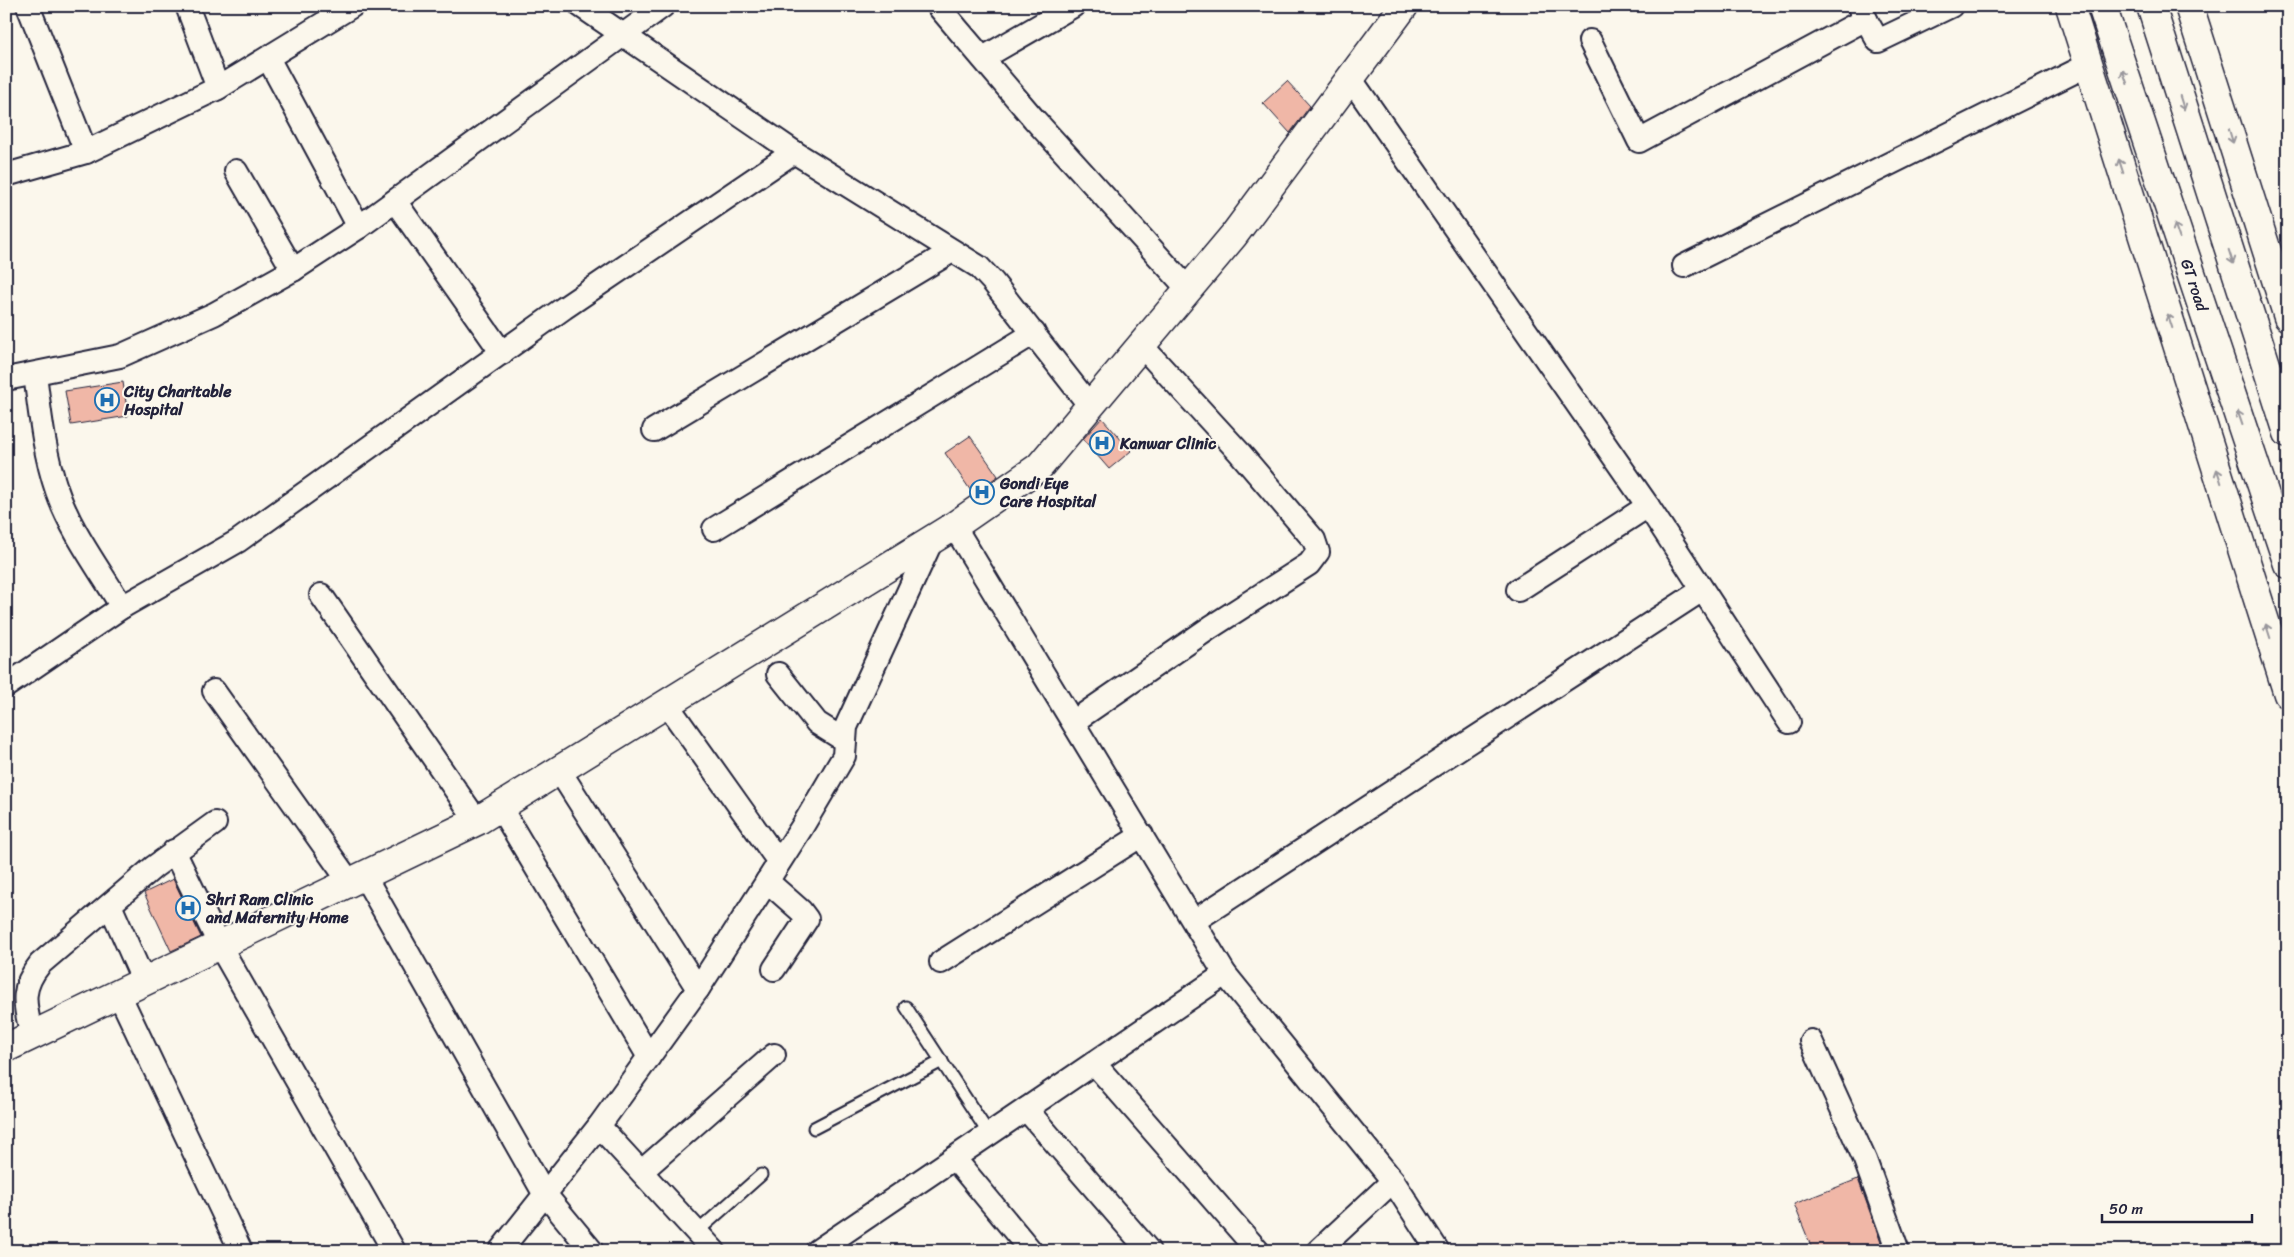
<svg xmlns="http://www.w3.org/2000/svg" width="2294" height="1257" font-family="Sriracha,sans-serif">
<style>
.building{fill:#f0b7a7;stroke:#22223b}
.lines{fill:none;stroke-linecap:round;stroke-linejoin:round}
.lane-casing{stroke:#22223b;stroke-width:15}
.street-casing{stroke:#22223b;stroke-width:26}
.secondary-casing{stroke:#22223b;stroke-width:31}
.highway-casing{stroke:#22223b;stroke-width:31}
.lane{stroke:#fbf7ec;stroke-width:11}
.street{stroke:#fbf7ec;stroke-width:22}
.secondary{stroke:#fbf7ec;stroke-width:28}
.highway{stroke:#fbf7ec;stroke-width:28}
.oneway{stroke:#99979c}
.labels{text-anchor:middle;dominant-baseline:central;stroke-width:4;stroke-linejoin:round;paint-order:stroke}
.street-label{font-size:16px;fill:#22223b;stroke:#fbf7ec}
.poi-label{font-size:16px;font-weight:bold;fill:#22223b;stroke:#fbf7ec;text-anchor:start}
</style>
<rect width="100%" height="100%" fill="#fbf7ec"/>
<filter id="ink" filterUnits="userSpaceOnUse"><feTurbulence type="fractalNoise" baseFrequency=".02" numOctaves="2"/><feDisplacementMap in="SourceGraphic" scale="10" xChannelSelector="R" yChannelSelector="G"/><feConvolveMatrix kernelMatrix="1 2 1 2 8 2 1 2 1" color-interpolation-filters="sRGB"/></filter>
<g filter="url(#ink)">
<g class="building">
<path d="M1287,81l23,25 -20,27 -27,-30z"/>
<path d="M123,382l5,34 -57,9 -6,-34z"/>
<path d="M1102,418l29,33 -22,18 -26,-30z"/>
<path d="M970,436l28,40 -25,18 -28,-41z"/>
<path d="M173,879l28,58 -30,14 -27,-58z"/>
<path d="M1858,1179l26,72h-71l-19,-47z"/>
</g>
<g class="lines">
<defs>
<g id="lane">
<path d="M906,1007l83,127"/>
<path d="M814,1128l128,-67"/>
<path d="M697,1232l64,-57"/>
</g>
<g id="street">
<path d="M28,6l58,146"/>
<path d="M187,6l31,82"/>
<path d="M581,6l213,146 185,115 14,15 97,124"/>
<path d="M938,6l96,113 154,170"/>
<path d="M1859,7l19,34 73,-35"/>
<path d="M1590,41l49,100 227,-122"/>
<path d="M268,58l91,169"/>
<path d="M983,58l90,-52"/>
<path d="M1350,78l298,428 141,216"/>
<path d="M236,171l57,99"/>
<path d="M6,175l80,-23 132,-64 134,-82"/>
<path d="M395,201l107,152"/>
<path d="M1684,266l404,-201"/>
<path d="M35,374c5,39 9,79 22,117 14,41 43,79 65,116"/>
<path d="M6,379l114,-23 94,-42 79,-44 66,-43 304,-221"/>
<path d="M654,430l298,-179"/>
<path d="M954,526l271,448 168,207 45,70"/>
<path d="M714,529l320,-196"/>
<path d="M1518,590l130,-84"/>
<path d="M321,595l156,226"/>
<path d="M778,674l39,49 27,17"/>
<path d="M6,686l116,-79 116,-66 326,-233 230,-156"/>
<path d="M214,691l137,193"/>
<path d="M666,703l113,159"/>
<path d="M1073,722l138,-95 98,-63 9,-12 -4,-12 -75,-88 -98,-107"/>
<path d="M500,807l149,250"/>
<path d="M174,851l46,95 174,305"/>
<path d="M365,877l179,316 48,58"/>
<path d="M767,881l34,30 6,8 -33,50"/>
<path d="M110,905l34,77"/>
<path d="M1194,921l508,-331"/>
<path d="M941,962l201,-127"/>
<path d="M698,989l104,-162 42,-71 2,-29 86,-187"/>
<path d="M119,994l122,257"/>
<path d="M32,1036c-7,-31 -13,-46 8,-72l114,-97 61,-44"/>
<path d="M1811,1041l54,119 33,91"/>
<path d="M1094,1063l164,188"/>
<path d="M1026,1109l123,142"/>
<path d="M599,1126l115,125"/>
<path d="M954,1158l77,93"/>
<path d="M642,1171l132,-116"/>
<path d="M500,1251l99,-125 99,-137 -139,-219"/>
<path d="M817,1251l408,-277"/>
<path d="M1318,1251l75,-70"/>
</g>
<g id="secondary">
<path d="M2070,6l218,688"/>
<path d="M2189,6l99,311"/>
<path d="M6,1048l471,-227 477,-295 85,-59 195,-232 170,-229"/>
</g>
<g id="highway">
<path id="s1" d="M2102,6l186,558"/>
<path d="M2151,6l137,427"/>
</g>
</defs>
<use href="#lane" class="lane-casing"/>
<use href="#street" class="street-casing"/>
<use href="#secondary" class="secondary-casing"/>
<use href="#highway" class="highway-casing"/>
<use href="#lane" class="lane"/>
<use href="#street" class="street"/>
<use href="#secondary" class="secondary"/>
<use href="#highway" class="highway"/>
</g>
<defs><path id="oneway-shaft" d="M-6 0H5M1.5-3L5.5 0L1.5 3" fill="none" stroke-width="1.6" stroke-linecap="round" stroke-linejoin="round" transform="scale(1.25)"/></defs>
<g class="oneway">
<use href="#oneway-shaft" transform="translate(2125 77) rotate(-109)"/>
<use href="#oneway-shaft" transform="translate(2182 103) rotate(72)"/>
<use href="#oneway-shaft" transform="translate(2231 136) rotate(73)"/>
<use href="#oneway-shaft" transform="translate(2121 166) rotate(-108)"/>
<use href="#oneway-shaft" transform="translate(2177 231) rotate(-109)"/>
<use href="#oneway-shaft" transform="translate(2231 257) rotate(72)"/>
<use href="#oneway-shaft" transform="translate(2170 321) rotate(-108)"/>
<use href="#oneway-shaft" transform="translate(2240 418) rotate(-109)"/>
<use href="#oneway-shaft" transform="translate(2219 476) rotate(-108)"/>
<use href="#oneway-shaft" transform="translate(2268 631) rotate(-108)"/>
</g>
</g>
<defs>
<symbol id="hospital-ring" viewBox="-11 -11 22 22"><circle r="9.5" fill="#fbf7ec" stroke="#1f6fb2" stroke-width="1.5"/><path d="M-5-5h3v3.5h4V-5h3V5h-3V1.5h-4V5h-3Z" fill="#1f6fb2"/></symbol>
</defs>
<g fill-rule="evenodd">
<use href="#hospital-ring" x="93" y="386" width="28" height="28"/>
<use href="#hospital-ring" x="1088" y="429" width="28" height="28"/>
<use href="#hospital-ring" x="968" y="478" width="28" height="28"/>
<use href="#hospital-ring" x="174" y="894" width="28" height="28"/>
</g>
<g class="labels">
<g class="street-label">
<text stroke="none"><textPath href="#s1" startOffset="294">GT road</textPath></text>
</g>
<g class="poi-label">
<text x="124" y="391">City Charitable<tspan x="124" dy="18">Hospital</tspan></text>
<text x="1120" y="443">Kanwar Clinic</text>
<text x="1000" y="483">Gondi Eye<tspan x="1000" dy="18">Care Hospital</tspan></text>
<text x="206" y="899">Shri Ram Clinic<tspan x="206" dy="18">and Maternity Home</tspan></text>
</g>
</g>
<rect width="2294" height="1257" fill="none" stroke="#fbf7ec" stroke-width="25"/>
<rect x="12" y="12" width="2269" height="1232" fill="none" stroke="#22223b" stroke-width="2" filter="url(#ink)"/>
<path d="M2102 1214v8h150v-8" fill="none" stroke="#22223b" stroke-width="2.5"/>
<text x="2109" y="1214" font-size="15" fill="#22223b" stroke="#fbf7ec" stroke-width="4" paint-order="stroke">50 m</text>
</svg>
